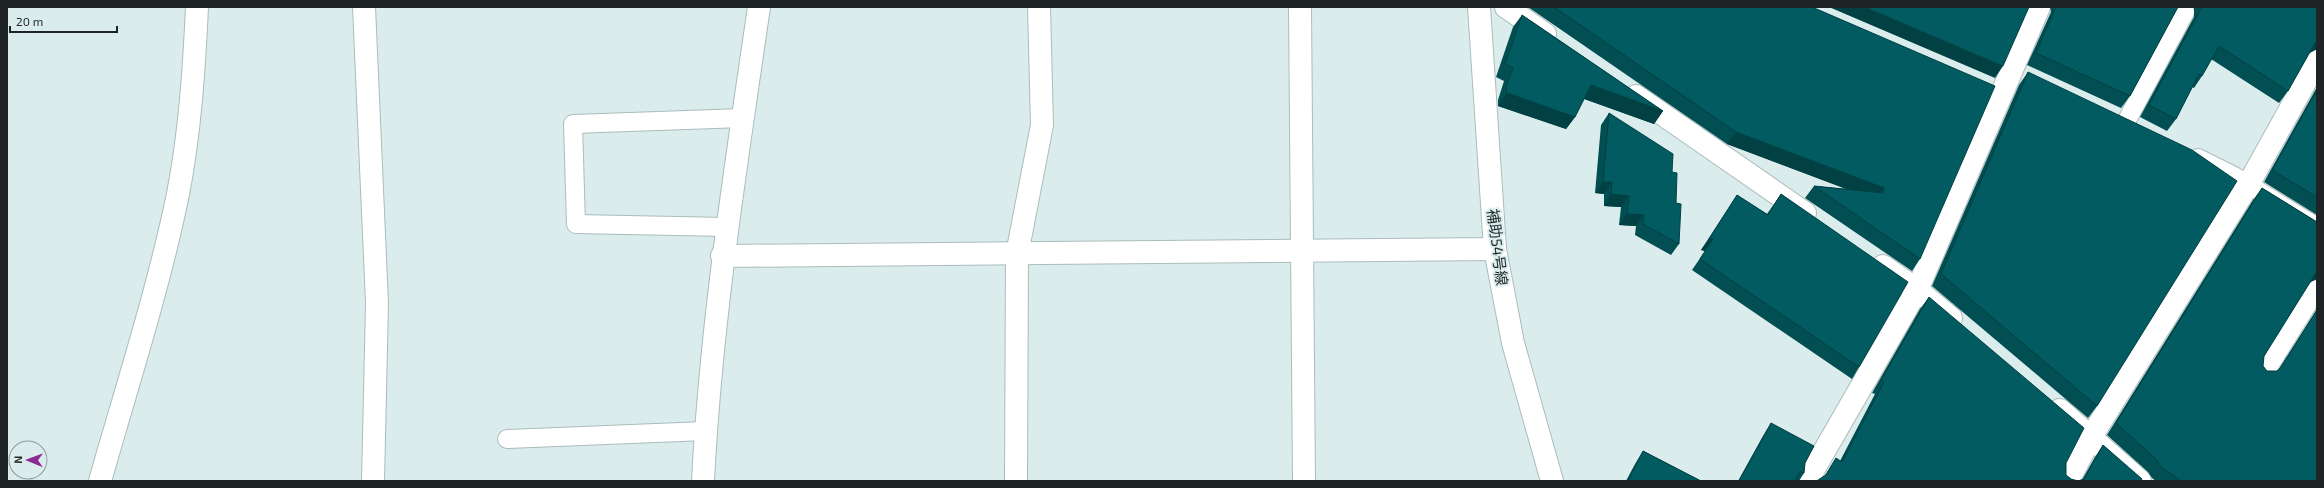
<svg xmlns="http://www.w3.org/2000/svg" width="2324" height="488" font-family="'Exo 2','Noto Sans JP',sans-serif">
<style>
.lines{fill:none;stroke-linecap:round;stroke-linejoin:round}
.service-casing{stroke:#abbcbd;stroke-width:20}
.minor-casing{stroke:#abbcbd;stroke-width:24}
.service{stroke:#fff;stroke-width:18}
.minor{stroke:#fff;stroke-width:22}
.wall{fill:#014e53}
.shaded-wall{fill:#014043}
.building{fill:#015b60;stroke:#014043}
.labels{text-anchor:middle;dominant-baseline:central;stroke-width:4;stroke-linejoin:round;paint-order:stroke}
.street-label{font-size:15px;fill:#1e2425;stroke:#dbeced}
</style>
<rect width="100%" height="100%" fill="#dbeced"/>
<g class="lines">
<defs>
<g id="service">
<path d="M2126,122l59,-110"/>
<path d="M2198,158l36,18 83,51"/>
<path d="M727,227l-151,-3 -3,-100 170,-6"/>
<path d="M2264,374l53,-85"/>
<path d="M507,439l198,-8"/>
</g>
<g id="minor">
<path d="M364,7l13,296 -4,178"/>
<path d="M1300,7l4,474"/>
<path d="M1479,7l16,242 18,94 39,138"/>
<path d="M1506,7l39,27"/>
<path d="M1636,96l169,117"/>
<path d="M722,256l773,-7"/>
<path d="M1883,266l34,24 34,28"/>
<path d="M2060,410l80,71"/>
<path d="M100,481c27,-95 58,-190 78,-287 12,-62 16,-124 19,-187"/>
<path d="M703,481c8,-159 33,-316 56,-474"/>
<path d="M1016,481l1,-227 25,-129 -3,-118"/>
<path d="M1807,481l110,-191 122,-283"/>
<path d="M2068,481l23,-44 157,-252 69,-124"/>
</g>
</defs>
<use href="#service" class="service-casing"/>
<use href="#minor" class="minor-casing"/>
<use href="#service" class="service"/>
<use href="#minor" class="minor"/>
</g>
<g class="wall">
<path d="M1528,7h284l108,252 -8,12 -107,-73 9,-12 33,3 -120,-45z"/>
<path d="M2050,7h128l-48,89 -9,12 -94,-43 24,-53z"/>
<path d="M2194,7h123v42l-8,4 -21,38 -9,12 -68,-44 -9,17 -8,12 -2,-1 -16,32 -9,12 -27,-14 54,-100z"/>
<path d="M1522,15l141,96 -9,13 -70,-25 -9,18 -9,12 -68,-23v-6l6,-19 -8,-4 17,-50z"/>
<path d="M2028,72l69,334 -9,12 -156,-132 87,-201z"/>
<path d="M2317,87v128l-53,-33z"/>
<path d="M1609,113l63,59 4,31 3,41 -8,11 -36,-20 1,-9 -17,-1 2,-18 -17,-1v-12l-9,-1 6,-68z"/>
<path d="M2262,188l55,34v57l-7,3 -46,74 -1,10 4,5h10l2,-2 38,-60v172h-161l-4,-3 -4,-6 -41,-37 146,-235z"/>
<path d="M1781,194l78,173 -7,12 -160,-109 13,-19 -4,-1 36,-55 30,19z"/>
<path d="M1929,297l137,166v12l5,4 7,2 4,-1 13,-23 8,-12 38,36h-323l6,-4 12,-19 4,3 35,-67 -3,-1 48,-84z"/>
<path d="M1771,423l34,40 -1,10 -5,8h-61l25,-45z"/>
<path d="M1643,451l58,30h-75l9,-17z"/>
</g>
<g class="shaded-wall">
<path d="M1829,7h36l138,59 -8,12z"/>
<path d="M2317,41v8l-11,6 9,-12z"/>
<path d="M1591,85l72,26 -9,13 -72,-26z"/>
<path d="M1507,93l68,24 -9,12 -68,-23z"/>
<path d="M1736,132l148,56 -9,12 -148,-56z"/>
<path d="M1603,182h9l-8,12 -9,-1z"/>
<path d="M1611,194l18,2 -8,11 -17,-1z"/>
<path d="M1627,214l17,1 -8,11 -17,-1z"/>
<path d="M1709,239h4l-8,12 -4,-1z"/>
<path d="M2317,271v8l-9,4z"/>
</g>
<g class="building">
<path d="M1554,7h258l183,79 -75,173 -106,-73 69,7 1,-5 -148,-56z"/>
<path d="M1865,7h164l-26,59z"/>
<path d="M2056,7h122l-48,89 -94,-43z"/>
<path d="M2202,7h115v34l-2,2 -27,48 -69,-45 -17,30 -3,-2 -23,45 -27,-14z"/>
<path d="M1522,15l141,96 -72,-26 -16,32 -68,-24 -1,-6 7,-19 -8,-4z"/>
<path d="M2028,72l164,78 45,31 -140,225 -156,-132z"/>
<path d="M2317,90v107l-45,-27z"/>
<path d="M1609,113l64,41 -1,18 5,1 -1,30 5,1 -2,40 -36,-20 1,-9 -17,-1 2,-18 -18,-2 1,-12h-9z"/>
<path d="M2262,188l55,34v49l-53,85 -1,10 4,5h10l4,-4 36,-57v171h-136l-21,-15 -3,-6 -41,-37z"/>
<path d="M1781,194l127,88 -49,85 -159,-108 13,-20h-4l28,-44 31,20z"/>
<path d="M1929,297l155,131 -18,35v12l5,4 7,2 6,-2 19,-34 39,34 -1,2h-322l-1,-1 8,-5 10,-17 6,4 42,-80 -3,-2z"/>
<path d="M1771,423l43,23 -9,17 -1,10 -4,-2 -5,10h-56z"/>
<path d="M1643,451l58,30h-73z"/>
</g>
<g class="labels">
<g class="street-label">
<text transform="translate(1498 247) rotate(83)">補助54号線</text>
</g>
</g>
<rect width="2324" height="488" fill="none" stroke="#1e2425" stroke-width="16"/>
<g transform="translate(28 460) rotate(271)"><circle r="19" fill="#dbeced" stroke="#8f9c9d"/>
<path d="M0-3L7 15L0 10L-7 15Z" fill="#8c2b94"/>
<text y="-6" font-size="11" font-weight="bold" text-anchor="middle" fill="#1e2425">N</text>
</g>
<path d="M10 26v6h107v-6" fill="none" stroke="#1e2425" stroke-width="2"/>
<text x="16" y="26" font-size="12" fill="#1e2425" stroke="#dbeced" stroke-width="3" paint-order="stroke">20 m</text>
</svg>
